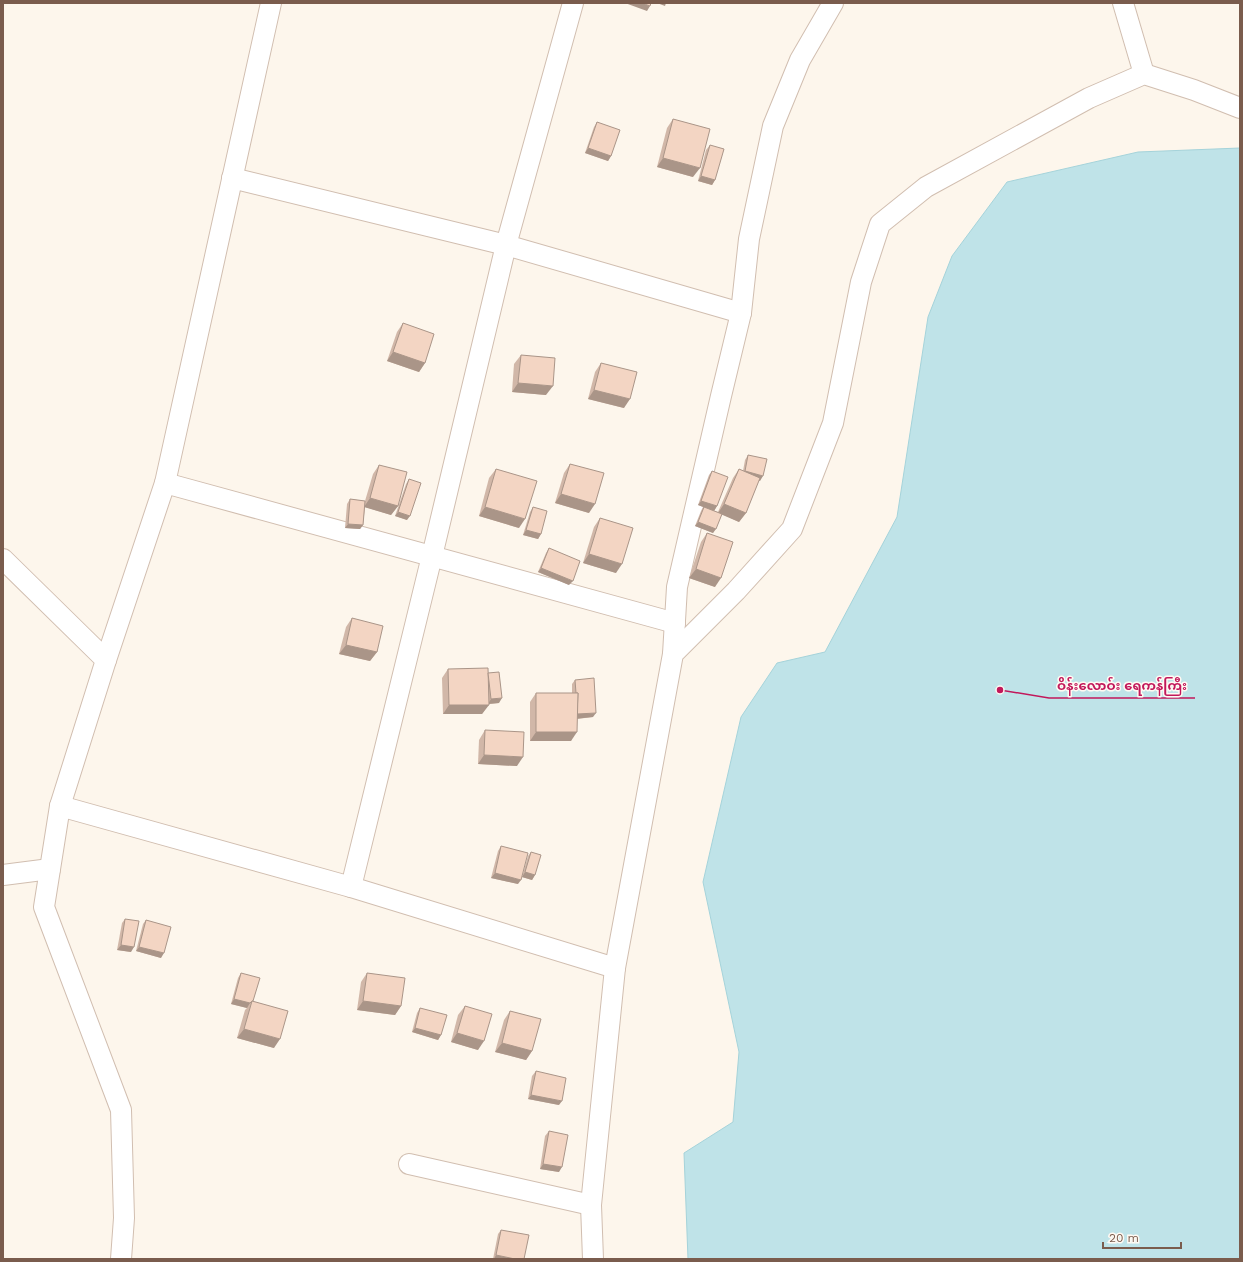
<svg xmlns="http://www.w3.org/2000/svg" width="1243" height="1262" font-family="'Work Sans','Noto Sans Myanmar',sans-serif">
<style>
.water{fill:#bfe3e8;stroke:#a5d3da}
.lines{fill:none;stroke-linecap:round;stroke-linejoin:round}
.minor-casing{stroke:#d1beb0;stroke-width:22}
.minor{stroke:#fff;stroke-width:20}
.wall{fill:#d1b7a8}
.shaded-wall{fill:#aa9588}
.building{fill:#f3d5c3;stroke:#aa9588}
.leader{fill:none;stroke:#c2185b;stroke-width:1.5}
.callout-dot{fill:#c2185b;stroke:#fffaf3;stroke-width:1.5}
.callout-label{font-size:13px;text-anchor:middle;font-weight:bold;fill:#c2185b;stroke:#fffaf3;stroke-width:3;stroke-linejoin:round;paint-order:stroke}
</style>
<rect width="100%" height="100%" fill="#fdf6ec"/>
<path class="water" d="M1240,148v1111h-552l-4,-106 49,-31 6,-70 -36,-170 38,-165 36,-54 48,-11 72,-135 31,-200 24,-61 55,-74 131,-30z"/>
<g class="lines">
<defs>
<g id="minor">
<path d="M1123,3l21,71"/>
<path d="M232,178l274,67 235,68"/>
<path d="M165,483l510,140"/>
<path d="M3,559l103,101 -46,146 -16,101 77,203 3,108 -3,41"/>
<path d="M673,654l4,-67 44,-191 20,-83 8,-74 24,-113 27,-66 33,-57"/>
<path d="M106,660l59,-177 106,-480"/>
<path d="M60,806l291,81 264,81"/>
<path d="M3,875l47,-6"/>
<path d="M351,887l81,-331 74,-311 67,-242"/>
<path d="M409,1164l182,41"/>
<path d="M593,1259l-2,-54 24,-237 58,-314 63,-63 56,-62 41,-106 28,-141 19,-58 46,-37 163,-89 55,-24 50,16 46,18"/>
</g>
</defs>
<use href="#minor" class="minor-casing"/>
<use href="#minor" class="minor"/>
</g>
<g class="wall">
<path d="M673,119l20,58 -36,-10 10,-39z"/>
<path d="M597,122l14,34 -3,5 -23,-8 9,-26z"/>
<path d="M710,145l5,35 -3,5 -14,-4 8,-31z"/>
<path d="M403,323l22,40 -6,9 -32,-11 10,-29z"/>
<path d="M521,355l25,40 -34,-3 2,-28z"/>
<path d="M601,363l23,45 -36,-9 7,-27z"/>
<path d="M748,455l12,26 -1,-1 -13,33 -7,9 -17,-8 -9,19 -18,-7 6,-15 2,-4 -5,-2 11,-30 3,-4 5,35 -3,5 4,1 15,-34 6,-9 4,2 2,-11z"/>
<path d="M570,464l19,49 -34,-10 9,-30z"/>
<path d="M379,465l19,41 -7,9 -26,-8 -2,18 -3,4 -15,-1 2,-24 3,-5 15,2 8,-27z"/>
<path d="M496,469l23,59 -40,-12 10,-38z"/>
<path d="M409,479l-2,41 -12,-4 11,-32z"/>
<path d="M533,507l8,27 -3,5 -15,-4 7,-23z"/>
<path d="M600,518l16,55 -33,-10 11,-36z"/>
<path d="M707,533l8,54 -26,-9 12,-36z"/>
<path d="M549,548l20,37 -31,-13 8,-19z"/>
<path d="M352,618l25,34 -7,9 -31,-7 7,-27z"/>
<path d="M448,669l40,4 11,30 -10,1 -7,10h-39l-1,-36z"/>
<path d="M575,680l18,37 -16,2 -6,22h-41v-39l6,-9h36v-9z"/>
<path d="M485,730l32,36 -39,-2 1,-24z"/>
<path d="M501,846l17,38 -27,-6 7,-27z"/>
<path d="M531,852l4,23 -3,5 -10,-3 6,-21z"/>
<path d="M125,919l6,33 -14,-2 5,-27z"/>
<path d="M146,920l15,38 -25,-7 7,-27z"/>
<path d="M241,973l12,28 21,47 -37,-10 8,-28 2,-2 -16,-4 7,-26z"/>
<path d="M367,973l34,33 -6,9 -38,-5 4,-28z"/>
<path d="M465,1006l13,44 -27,-8 7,-27z"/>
<path d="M420,1008l21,27 -3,5 -26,-8 5,-19z"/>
<path d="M510,1011l22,40 -6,9 -31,-8 9,-32z"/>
<path d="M536,1071l23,34 -31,-6 4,-23z"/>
<path d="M549,1131l10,41 -19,-3 5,-33z"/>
<path d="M501,1230l23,29h-31l5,-25z"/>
</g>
<g class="shaded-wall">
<path d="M625,3h17l8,3 -3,5z"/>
<path d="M657,3h9l-1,3z"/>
<path d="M588,148l23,8 -3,5 -23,-8z"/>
<path d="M663,158l37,10 -7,9 -36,-10z"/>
<path d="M701,176l14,4 -3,5 -14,-4z"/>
<path d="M393,352l32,11 -6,9 -32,-11z"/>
<path d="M518,383l35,3 -7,9 -34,-3z"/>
<path d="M594,390l36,9 -6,9 -36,-9z"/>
<path d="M745,471l18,5 -3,5 -19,-5z"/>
<path d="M561,494l34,10 -6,9 -34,-10z"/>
<path d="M370,498l28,8 -7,9 -27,-8z"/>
<path d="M701,501l16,5 -3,5 -16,-6z"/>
<path d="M724,504l22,9 -7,9 -21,-9z"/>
<path d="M485,507l40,12 -6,9 -40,-12z"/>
<path d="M398,512l12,4 -3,4 -12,-4z"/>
<path d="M698,522l18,7 -3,4 -18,-7z"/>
<path d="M348,524l15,1 -3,4 -15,-1z"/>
<path d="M526,530l15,4 -3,5 -15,-4z"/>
<path d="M589,554l33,10 -6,9 -33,-10z"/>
<path d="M541,568l32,13 -4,4 -31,-13z"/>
<path d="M696,569l25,9 -6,9 -26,-9z"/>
<path d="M346,645l31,7 -7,9 -31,-7z"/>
<path d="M502,698l-3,5 -11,1 3,-5z"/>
<path d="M449,705h40l-7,9h-39z"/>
<path d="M596,713l-3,4 -19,2 3,-5z"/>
<path d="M536,732h41l-6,9h-41z"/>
<path d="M484,755l39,2 -6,9 -39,-2z"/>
<path d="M525,872l10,3 -3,5 -10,-3z"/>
<path d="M495,873l26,7 -3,4 -27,-6z"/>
<path d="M121,945l13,2 -3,5 -14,-2z"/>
<path d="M139,947l25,6 -3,5 -25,-7z"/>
<path d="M234,999l16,4 -3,5 -16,-4z"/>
<path d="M363,1001l38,5 -6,9 -38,-5z"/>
<path d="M415,1028l26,7 -3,5 -26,-8z"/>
<path d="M244,1029l36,10 -6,9 -37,-10z"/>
<path d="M457,1033l27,8 -6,9 -27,-8z"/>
<path d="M502,1043l30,8 -6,9 -31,-8z"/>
<path d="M531,1095l31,6 -3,4 -31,-6z"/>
<path d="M543,1164l19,3 -3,5 -19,-3z"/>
<path d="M496,1255l19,4h-21z"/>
</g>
<g class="building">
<path d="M642,3h9l-1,3z"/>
<path d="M673,119l37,10 -10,39 -37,-10z"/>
<path d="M597,122l23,8 -9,26 -23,-8z"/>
<path d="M710,145l14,4 -9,31 -14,-4z"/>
<path d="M403,323l31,11 -9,29 -32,-11z"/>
<path d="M521,355l34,3 -2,28 -35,-3z"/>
<path d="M601,363l36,9 -7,27 -36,-9z"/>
<path d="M748,455l19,4 -4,17 -18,-5z"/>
<path d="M570,464l34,9 -9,31 -34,-10z"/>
<path d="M379,465l28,7 -9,34 -28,-8z"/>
<path d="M496,469l41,12 -12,38 -40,-12z"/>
<path d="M739,469l21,9 -14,35 -22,-9z"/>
<path d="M712,471l16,6 -11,29 -16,-5z"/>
<path d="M409,479l12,4 -11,33 -12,-4z"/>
<path d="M350,499l15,2 -2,24 -15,-1z"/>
<path d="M533,507l14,4 -6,23 -15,-4z"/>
<path d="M704,507l18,7 -6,15 -18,-7z"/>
<path d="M600,518l33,10 -11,36 -33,-10z"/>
<path d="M707,533l26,9 -12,36 -25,-9z"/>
<path d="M549,548l31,13 -7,20 -32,-13z"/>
<path d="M352,618l31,8 -6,26 -31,-7z"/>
<path d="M488,668l1,37h-40l-1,-36z"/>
<path d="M499,672l3,26 -11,1 -3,-26z"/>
<path d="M594,678l2,35 -19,1 1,-21h-2l-1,-13z"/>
<path d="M536,693h42l-1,39h-41z"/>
<path d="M485,730l39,2 -1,25 -39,-2z"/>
<path d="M501,846l27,7 -7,27 -26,-7z"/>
<path d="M531,852l10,3 -6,20 -10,-3z"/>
<path d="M125,919l14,2 -5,26 -13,-2z"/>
<path d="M146,920l25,7 -7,26 -25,-6z"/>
<path d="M241,973l19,5 -7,23h-1l-2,2 -16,-4z"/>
<path d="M367,973l38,5 -4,28 -38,-5z"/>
<path d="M252,1001l36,10 -8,28 -36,-10z"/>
<path d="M465,1006l27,8 -8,27 -27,-8z"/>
<path d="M420,1008l27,7 -6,20 -26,-7z"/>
<path d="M510,1011l31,8 -9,32 -30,-8z"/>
<path d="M536,1071l30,7 -4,23 -31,-6z"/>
<path d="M549,1131l19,4 -6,32 -19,-3z"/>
<path d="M501,1230l28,5 -5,24h-9l-19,-4z"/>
</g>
<path class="leader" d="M1000 690L1049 698H1195"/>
<circle class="callout-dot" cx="1000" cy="690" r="4"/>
<g class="callout-label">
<text x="1122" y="690">ဝိန်းလောဝ်း ရေကန်ကြီး</text>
</g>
<rect width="1243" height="1262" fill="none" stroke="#7a5c4d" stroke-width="8"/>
<path d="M1103 1242v6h78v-6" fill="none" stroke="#7a5c4d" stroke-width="2"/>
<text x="1109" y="1242" font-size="12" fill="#7a5c4d" stroke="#fffaf3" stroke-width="3" paint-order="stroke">20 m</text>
</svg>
